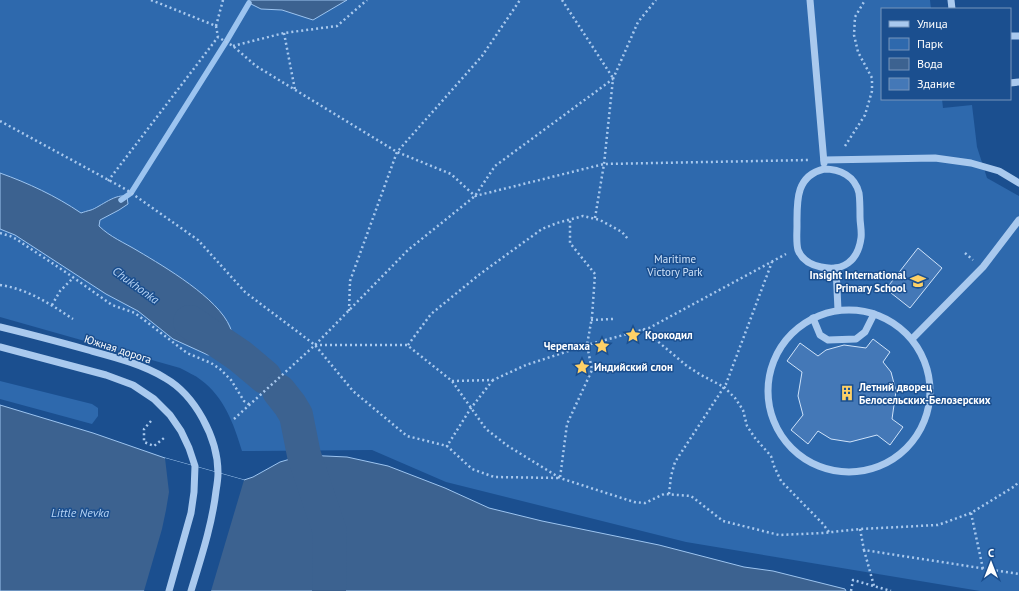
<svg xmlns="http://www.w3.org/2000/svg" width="1019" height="591" font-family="'PT Sans',sans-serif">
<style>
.green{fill:#2e69ad}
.water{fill:#3c6290;stroke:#9cc4f0}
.pier{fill:#1b4f8f}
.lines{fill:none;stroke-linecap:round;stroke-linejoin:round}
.stream{stroke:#9cc4f0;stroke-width:5.5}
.river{stroke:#3c6290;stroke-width:34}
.building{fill:#4478b7;stroke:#cfe3fa}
.path{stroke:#a9c9ee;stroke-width:2.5;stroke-dasharray:2 3;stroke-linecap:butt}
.minor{stroke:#a9c9ee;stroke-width:7}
.labels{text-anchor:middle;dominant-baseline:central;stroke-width:3;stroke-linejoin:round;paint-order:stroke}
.park-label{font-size:11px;fill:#cfe3fa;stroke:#1b4f8f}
.poi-label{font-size:11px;font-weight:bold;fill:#fff;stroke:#1b4f8f;text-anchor:start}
.street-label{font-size:11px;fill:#fff;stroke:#1b4f8f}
.water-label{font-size:12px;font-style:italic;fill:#b5d3f5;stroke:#1b4f8f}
</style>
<rect width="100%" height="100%" fill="#1b4f8f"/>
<g class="green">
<path d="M0,0h930l1,9h-49v90h60l1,9 29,-3 5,42 10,31 32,18v395h-39l-294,-49 -240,-60 -74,-32 -130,1c-8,-27 -18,-54 -41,-71 -6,-5 -14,-8 -21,-12l-180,-51z"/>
<path d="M0,381l92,23 6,4v8l-6,8 -92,-25z"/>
</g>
<g class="water">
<path d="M249,0h98l-34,20 -31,-10 -21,-1 -12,-6z"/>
<path d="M0,173c28,10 56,23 81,40 3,-1 6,-2 10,-3 9,-3 26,-18 36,-13l1,7 -9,6 -19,10 -1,6c11,11 26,17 39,25 27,16 80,47 92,76 2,4 2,10 3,15l-4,7 -10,4 -11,2 -35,-16 -35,-28 -32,-17 -91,-59 -15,-6z"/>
<path d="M0,405l93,28 72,25 79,22 9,-3 27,-15 24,-7 43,2 41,9 57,22 44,20 53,13 117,24 85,22 29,4 72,18 1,2h-846z"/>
</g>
<path class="pier" d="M165,458l79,22 -33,111h-67l18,-62 4,-19 3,-18z"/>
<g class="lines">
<path class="stream" d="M121,200l10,-7 95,-151 23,-39"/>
<g class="river">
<path d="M190,322l50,34 25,21"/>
<path d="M279,391l11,14 6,10 8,40 26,77 -1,59"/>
</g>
</g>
<g class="building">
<path d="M918,248l24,20 -32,40 -24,-19z"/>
<path d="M873,339l17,13 -7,10 8,10 5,19 -4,28 11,8 -13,18 -13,-10 -27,7 -19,-3 -13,-8 -10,13 -17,-14 12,-15 -5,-19 4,-24 -15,-11 13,-18 18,13 8,-6 18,-5 22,3z"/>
</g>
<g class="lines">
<g class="path">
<path d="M151,0l65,26 2,11 15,9 23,20 141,86 54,22 24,22 129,-32 205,-4"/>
<path d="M562,0l51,78"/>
<path d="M216,26l7,-26"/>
<path d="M284,33l11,57"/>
<path d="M233,46l51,-13 53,-7 30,-26"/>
<path d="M0,121l127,69 71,50 47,52 70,53 38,46 54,45 40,10"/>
<path d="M845,146l20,-31 7,-24v-13l-14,-26 -4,-17 1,-18 10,-17"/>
<path d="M108,181l110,-144"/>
<path d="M595,218l9,-54 9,-85 25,-57 18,-22"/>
<path d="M0,233l10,3 6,3 51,34 45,32 23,8 52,40 24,10 9,6 11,11 13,21 6,4"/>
<path d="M965,253l8,7"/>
<path d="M0,285c28,4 50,19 73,34"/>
<path d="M52,305l8,-14 13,-13"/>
<path d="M349,311l1,-30 47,-129 85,-96 38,-56"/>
<path d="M591,320l22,-1"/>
<path d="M643,329l44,37 14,9 23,12 11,11 8,12 4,16 8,12 16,18 3,10 7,15 42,43 6,8"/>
<path d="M315,345h92l45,36 34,48 22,17 52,32 74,24 11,1 19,-9 27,2 32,25 56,14 44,-2 37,-4 78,-4 33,-12 44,-27 4,-5"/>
<path d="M408,345l23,-31 49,-40 62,-45 15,-6 26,-7 17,4 22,12 6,7"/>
<path d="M493,380l-22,28 -24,38 25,23 22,8 66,1 7,-54 25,-54 -5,-25 5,-28 3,-43 -25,-31v-24"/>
<path d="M452,381l41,-1 33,-15 61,-20 62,-17 137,-74"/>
<path d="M234,419l81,-74 93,-95 67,-54 20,-30 118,-87"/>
<path d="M151,421l-7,8v13l10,4 10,-8"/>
<path d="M669,494l2,-18 4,-14 51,-78 46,-122"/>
<path d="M971,513l12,56"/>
<path d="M860,529l4,21 155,24"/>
<path d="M864,550l10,36"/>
<path d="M851,591l2,-11 38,11"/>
</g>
<g class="minor">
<path d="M810,0l14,163"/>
<path d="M951,0l1,9"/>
<path d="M1010,36h9"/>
<path d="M1010,83l9,-1"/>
<path d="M824,160l111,-2 36,5 28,8 20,12"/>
<path d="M824,169c16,0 31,7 35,24 1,7 1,16 1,24 0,7 2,14 1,21 -3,23 -18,34 -40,29 -10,-2 -19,-7 -23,-17 -2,-7 -1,-17 -1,-24 0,-24 -2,-50 27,-57z"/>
<path d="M836,268l2,42"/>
<circle cx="849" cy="391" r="81"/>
<path d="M813,318l7,17 8,5 28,-1 9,-7 9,-18"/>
<path d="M0,327c29,7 59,15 88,23 26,7 54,14 77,28 30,17 53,60 53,95 0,6 -1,12 -2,18 -4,34 -15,67 -25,100"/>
<path d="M912,339l71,-72 36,-47"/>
<path d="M0,347l106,28 27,10 21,14 16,16 11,16 8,17 6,18 -1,26 -3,21 -22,78"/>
</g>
</g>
<defs>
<symbol id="school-bare" viewBox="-9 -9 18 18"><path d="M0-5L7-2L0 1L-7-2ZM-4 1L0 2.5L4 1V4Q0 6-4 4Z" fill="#ffd166" stroke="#1b4f8f" stroke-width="2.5" paint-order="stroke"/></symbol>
<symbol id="sight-bare" viewBox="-9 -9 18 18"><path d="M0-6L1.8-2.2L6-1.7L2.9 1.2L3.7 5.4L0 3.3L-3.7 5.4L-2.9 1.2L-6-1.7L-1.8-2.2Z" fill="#ffd166" stroke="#1b4f8f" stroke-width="2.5" paint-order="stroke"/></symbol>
<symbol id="building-bare" viewBox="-9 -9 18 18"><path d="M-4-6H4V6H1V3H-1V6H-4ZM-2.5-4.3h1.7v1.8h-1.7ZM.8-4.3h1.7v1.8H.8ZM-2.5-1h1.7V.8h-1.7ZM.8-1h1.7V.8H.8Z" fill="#ffd166" stroke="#1b4f8f" stroke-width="2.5" paint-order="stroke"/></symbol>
</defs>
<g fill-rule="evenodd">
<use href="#school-bare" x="907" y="270" width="22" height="22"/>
<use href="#sight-bare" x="622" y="324" width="22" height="22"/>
<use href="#sight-bare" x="591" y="335" width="22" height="22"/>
<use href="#sight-bare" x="571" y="356" width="22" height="22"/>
<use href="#building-bare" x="836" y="382" width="22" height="22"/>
</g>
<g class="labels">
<g class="park-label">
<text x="675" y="259">Maritime<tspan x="675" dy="13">Victory Park</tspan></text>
</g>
<g class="poi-label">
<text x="906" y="275" text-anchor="end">Insight International<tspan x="906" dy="13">Primary School</tspan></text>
<text x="645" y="335">Крокодил</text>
<text x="590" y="346" text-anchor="end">Черепаха</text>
<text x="594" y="367">Индийский слон</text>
<text x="859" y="387">Летний дворец<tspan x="859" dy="13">Белосельских-Белозерских</tspan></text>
</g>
<g class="street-label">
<text transform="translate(118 349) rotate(18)">Южная дорога</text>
</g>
<g class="water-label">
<text transform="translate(136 285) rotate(36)">Chukhonka</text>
<text x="80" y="512">Little Nevka</text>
</g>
</g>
<rect x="881" y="8" width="130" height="92" fill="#1b4f8f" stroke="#7695bc"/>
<rect x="889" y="21" width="20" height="6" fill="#a9c9ee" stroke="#7695bc"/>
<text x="917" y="28" font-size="12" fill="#ffffff">Улица</text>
<rect x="889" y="38" width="20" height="12" fill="#2e69ad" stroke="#7695bc"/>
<text x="917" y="48" font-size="12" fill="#ffffff">Парк</text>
<rect x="889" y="58" width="20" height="12" fill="#3c6290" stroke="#7695bc"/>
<text x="917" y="68" font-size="12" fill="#ffffff">Вода</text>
<rect x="889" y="78" width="20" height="12" fill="#4478b7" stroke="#7695bc"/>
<text x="917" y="88" font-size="12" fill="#ffffff">Здание</text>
<g transform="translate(991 563)" stroke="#1b4f8f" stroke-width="3" paint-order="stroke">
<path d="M0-3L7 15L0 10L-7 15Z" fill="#ffffff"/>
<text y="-6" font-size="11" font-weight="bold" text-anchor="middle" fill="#ffffff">С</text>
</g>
</svg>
